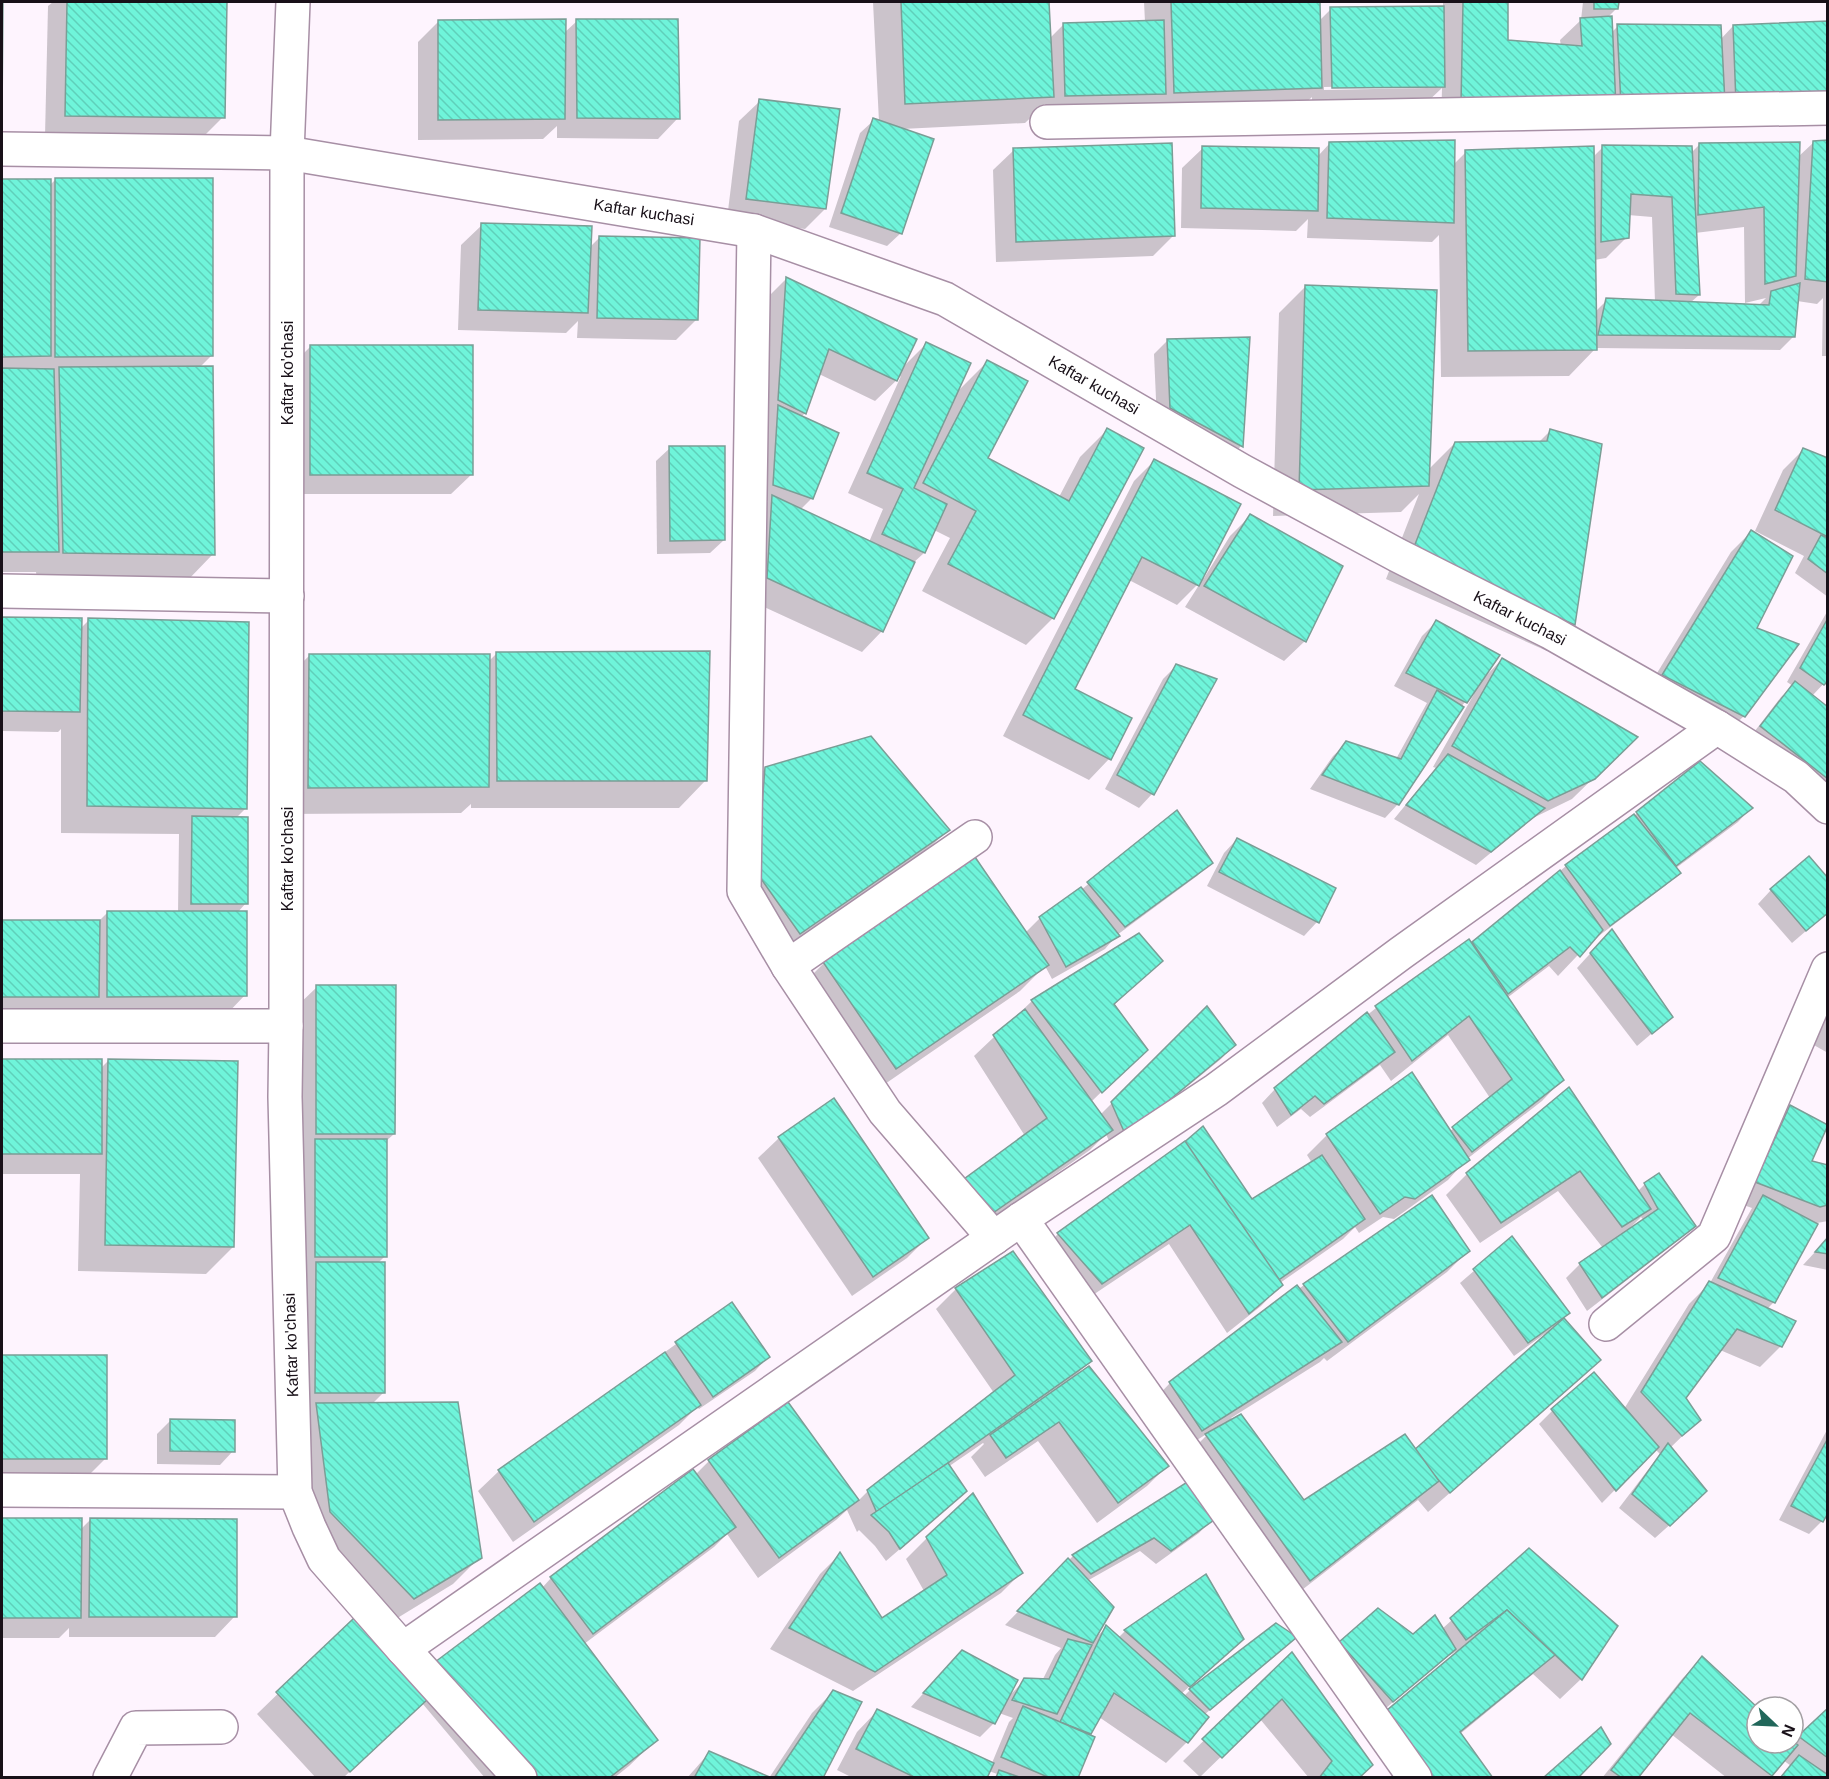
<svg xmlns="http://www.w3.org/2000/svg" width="1829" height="1779" font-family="Arial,sans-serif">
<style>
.shadow{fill:#0003;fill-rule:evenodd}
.building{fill:url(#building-back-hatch);stroke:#7a9e96;stroke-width:1.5}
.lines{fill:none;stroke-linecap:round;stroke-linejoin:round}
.street-casing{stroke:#a78fa5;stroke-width:36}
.street{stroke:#fff;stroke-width:33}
.labels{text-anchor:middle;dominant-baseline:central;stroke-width:5;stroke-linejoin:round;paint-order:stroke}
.street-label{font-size:16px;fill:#181018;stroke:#fff}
</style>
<defs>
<pattern id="building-back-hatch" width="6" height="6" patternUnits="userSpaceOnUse" patternTransform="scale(1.5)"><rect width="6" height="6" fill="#6ff4da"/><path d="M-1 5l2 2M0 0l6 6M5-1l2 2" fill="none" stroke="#5fd0ba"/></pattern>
</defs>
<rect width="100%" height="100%" fill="#fef4fe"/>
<g class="shadow">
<path d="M53,2h172l-2,115 -20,20 -158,-1 3,-130z"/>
<path d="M873,2h175l1,37 15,-15 81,-2 -1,-20h174l1,19 12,-12 112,-2v-5h63l1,40 54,4 -1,-6 21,-20 2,-18h34v6l-10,10 4,15 7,-7 102,14 13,-14 95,92 -387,6 1,-36 -19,18 -111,2v-11l-18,17 -249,2v-12l-20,19 -123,6 -1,104 -14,13 -58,-19 31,-94 14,-13 5,2zM1425,85v3l-101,2v-3z"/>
<path d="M439,21l125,12 13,-12 101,97 -20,21 -101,-1v-12l-14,13 -125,1v-98z"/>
<path d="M760,101l65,108 -20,20 -78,-10 12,-98z"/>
<path d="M1828,142v214h-6l1,-58 -6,6 -20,-3 -3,35 -14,14 -184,-2 -27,28 -128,1 -2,-142 -7,7 -125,-4 1,-19 -12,12 -115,-3 1,-60 21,-20 115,8 12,-13 123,22 13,-13 127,5 10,-10 88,6 8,-8 99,12 15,-14zM1628,215l24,2 3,85 -48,-2 -12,12 -1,-52 12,-2 21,-21zM1744,227l1,76 21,-5 -8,8 -68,-3 9,-8 -4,-62z"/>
<path d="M1014,150l159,86 -20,20 -157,6 -3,-92z"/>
<path d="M55,180l157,175 -12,12 13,187 -26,27 -150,-2 -1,-7h-34v-391h47v5z"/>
<path d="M482,225l107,23 11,-11 96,83 -20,20 -99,-2 1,-17 -12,12 -108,-3 3,-85z"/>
<path d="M786,279l115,90 25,-25 30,49 31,-31 -1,97 73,38 21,-40 27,-27 -54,188 -27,27 -104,-54 28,-53 -16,-8 -10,23 -12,11 -30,67 -20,21 -115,-53 5,-82 16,-16 -8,-3 6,-199zM819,374l56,27 26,-25 -53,117 35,16 -14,33 -69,-32 12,-12 -11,-81 4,-4z"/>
<path d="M1306,286l122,184 27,-27h83l12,-12 24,193 -27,27 -161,-72 33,-85 -18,18 -128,4 6,-203z"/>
<path d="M1248,339l-7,107 -13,14 -71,-38 -3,-68 14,-14z"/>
<path d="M310,347l162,127 -21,20h-161v-127z"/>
<path d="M670,448l54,92 -14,13 -53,1 -1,-93z"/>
<path d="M1803,450l25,10v137l-33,-24 9,-17 -49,-25 28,-61z"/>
<path d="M1154,461l48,115 2,2 26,-42 20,-20 55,125 -21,20 -99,-54 14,-22 -1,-1 -21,21 -48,-25 -56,109 57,30 -21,40 -20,21 -86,-44 131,-255z"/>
<path d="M1751,532l4,96 -11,88 -21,20 -80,-40 88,-144z"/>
<path d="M1828,610v69l-16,17 16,13v94l-80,-63 33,-43 12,-11 -6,-4z"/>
<path d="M2,619l79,1v8l8,-8 157,188 -10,10 10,85 -9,10 8,82 -20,21h-138v-8l-10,9h-75v-96h97l8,-8h71l1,-79 -118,-1v-104l-3,3 -56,-1z"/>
<path d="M1436,622l49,55 17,-18 113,98 -43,42 -39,19 -57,47 -82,-46 42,-51 -3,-1 41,-73 -2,-1 -11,14 -63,97 -13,14 -75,-29 23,-33 14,-13 49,16 31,-56 -33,-17 28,-50z"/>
<path d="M497,653l208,128 -26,27h-208v-4l-10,9 -179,1v-132l27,-26 179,6z"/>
<path d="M1177,665l-25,129 -13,14 -34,-19 58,-110z"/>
<path d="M1700,763l51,45 -13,14 -62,46 3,5 -14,13 -69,52 -1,-1 -37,39 -9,-10 -42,32 55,82 -20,21 -75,58 -19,21 -54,39 -11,-2 -24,16 -4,-6 -12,12 -63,44 1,2 -20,21 -34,27 -58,-89 -88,59 -43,-49 20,-20 194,-33 60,-38 -5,-8 20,-20 122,-3 41,-34 -42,-63 -57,46 -11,-16 -70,52 -9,-8 -24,18 -15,-24 13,-14 101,-81 95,-63 95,-79 68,-50z"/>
<path d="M766,768l182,62 -27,26 -149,103 -33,-164z"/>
<path d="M1177,812l34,51 -14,13 -80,59 -12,14 -53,30 -7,-13 -25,25 -151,104 -72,-105 27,-27 201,-30 15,-15 41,-28z"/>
<path d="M1237,839l97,50 -17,33 -13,14 -97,-50 17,-33z"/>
<path d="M1771,890l57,22 -36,31 -34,-39z"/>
<path d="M1139,935l22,26 -48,45 14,61 -36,35 9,13 107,-107 27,37 -13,14 -109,89 -6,-14 -16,16 -121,85 56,-99 -51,-80 58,-55z"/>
<path d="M1598,945l73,72 -34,29 -60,-78z"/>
<path d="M317,987l77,147 -9,8v114l-7,7 6,129 -12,12 108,153 -27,27 -67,41 -83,-86 -7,-532z"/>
<path d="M1828,1011v42l-16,-9z"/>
<path d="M2,1060h99v8l8,-8 124,187 -27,27 -128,-3 2,-97h-78z"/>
<path d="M1568,1089l69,103 8,-8 49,42 -14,13 -93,72 -21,-33 14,-14 23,-16 -45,-57 -78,52 -34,-48 21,-21zM1641,1217l3,4 -15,8z"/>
<path d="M1791,1107l19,55 18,5v54l-11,2 -43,79 -7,7 14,37 -21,21 -40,-17 -36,48 15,22 -29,28 22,57 -37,33 -36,-30 41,-54 -5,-5 -53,54 -63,-79 13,-13 72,-2 65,-105 21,-21 42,-75 -17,-6 35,-75z"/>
<path d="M779,1138l148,100 -20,20 -55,38 -94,-138z"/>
<path d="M1432,1197l36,54 -21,21 -120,89 -3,-3 -4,4 -89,56 72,84 112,-51 132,-116 -1,-2 -32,23 -54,-73 52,-45 51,80 36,42 -20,20 -151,132 -10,-12 -129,100 -103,-144 20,-20 -1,-1 -24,15 -31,-46 20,-21 134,-98z"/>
<path d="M1828,1238v32l-25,-5z"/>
<path d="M956,1289l134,72 -14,14 91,91 -20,20 -50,37 -59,-82 -53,36 -14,-20 13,-13 -1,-1 -35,24 3,38 -65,56 -11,-15 -16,-16 -2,2 -10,-22 -11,10 -78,58 -31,-44 -13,13 -130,97 72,96 -27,26 -15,12h-129l-63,-75 -79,75h-27l-59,-64 97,-94 60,65 128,-97 9,-10 144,-103 14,-14 78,-57 71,97 10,-10 126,-98 -58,-84z"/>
<path d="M732,1304l36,53 -13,14 -56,38 -2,-2 -18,18 -166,117 -35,-51 21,-20z"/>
<path d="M105,1356v103l-20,20h-83v-122z"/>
<path d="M171,1420l62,31 -13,14 -63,-1v-30z"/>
<path d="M1828,1428v82l-6,11 -13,13 -30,-14z"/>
<path d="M1212,1519l-13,14 -43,31 -16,-13 -53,30 9,57 10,-11 12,11 7,-7 80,-55 23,76 -47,42 3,2 6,-6 91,-40 -77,65 -17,27 -21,21 -67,-46 -11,18 -12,43h-82l3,-4 -8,-3 -3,7h-133l-16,-8 20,-38 20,-21 115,52 17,-41 4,-4 -14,-5 -5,10 -14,14 -69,-30 38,-42 61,30 15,-15 17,1 13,-26 6,-7 -56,-23 68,-69z"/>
<path d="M2,1520h78v10l10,-10 145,96 -20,21h-146v-9l-10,10h-57z"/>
<path d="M927,1538l94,35 -20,20 -148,98 -83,-42 50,-75 20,-20 42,66 42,-29 -18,-32z"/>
<path d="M1529,1550l87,77 -35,52 -21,20 -27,-25 -73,60 31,44h-92l59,-125 -1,-2 -12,7 -66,56 -39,-71 73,-7 29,-7z"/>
<path d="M1291,1655l67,123h-49l-49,-59 -60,58 -17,-16z"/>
<path d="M1702,1658l55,51v34h36l35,-33v68h-48l11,-12 -8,-6 -15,18h-41l-56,-44 -35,44h-34l80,-99z"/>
<path d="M833,1692l-12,86h-52l43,-65z"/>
<path d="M709,1753l59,25h-81z"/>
</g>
<g class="building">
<path d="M2,2h1l-1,115z"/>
<path d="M67,2h160l-2,116 -160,-2z"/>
<path d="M901,2h148l5,95 -149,7z"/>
<path d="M1171,2h149l2,86 -148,5z"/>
<path d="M1463,2h45v38l74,6 -2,-28 32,-2 4,92 -155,-4z"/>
<path d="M1594,2h25l-1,7h-24z"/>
<path d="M1444,6l1,81 -113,1 -2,-81z"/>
<path d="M566,19l-1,100 -127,1v-100z"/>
<path d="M576,19h102l2,100 -103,-1z"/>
<path d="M1164,20l2,74 -101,2 -2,-73z"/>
<path d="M1828,21v80l-92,2 -3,-78z"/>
<path d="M1617,24l104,1 4,78 -104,2z"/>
<path d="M759,99l81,10 -14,100 -80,-10z"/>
<path d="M873,118l61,21 -32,95 -61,-21z"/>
<path d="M1455,140l-1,83 -127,-5 2,-76z"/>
<path d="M1828,140v142l-23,-3 8,-138z"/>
<path d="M1800,142l-4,134 -31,8 -1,-77 -66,8 1,-72z"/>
<path d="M1172,143l3,93 -159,6 -3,-94z"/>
<path d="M1602,145l90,1 8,149 -24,-1 -4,-97 -41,-3 -2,44 -28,4z"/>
<path d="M1202,146l117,2 -1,63 -117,-3z"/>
<path d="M1594,146l3,204 -129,1 -3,-201z"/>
<path d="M55,178h158v178l-158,1z"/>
<path d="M2,179h49v177l-49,1z"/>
<path d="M481,223l111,3 -4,87 -110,-3z"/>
<path d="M599,236l101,2 -2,82 -101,-2z"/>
<path d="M786,277l131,62 -20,42 -68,-32 -23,65 -28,-14z"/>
<path d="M1800,283l-5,54 -197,-2 8,-37 163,7 2,-14z"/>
<path d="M1305,285l132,5 -8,196 -130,4z"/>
<path d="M1250,337l-7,110 -73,-39 -3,-69z"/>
<path d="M926,342l45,21 -57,125 33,16 -22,49 -43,-19 21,-45 -36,-16z"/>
<rect x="310" y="345" width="163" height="130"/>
<path d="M987,360l41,21 -40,77 81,43 38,-73 37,20 -90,171 -106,-55 28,-53 -53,-28z"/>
<path d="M213,366l2,189 -152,-2 -4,-186z"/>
<path d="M2,368l52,1 5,183h-57z"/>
<path d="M778,405l61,28 -26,66 -40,-14z"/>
<path d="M1550,429l52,15 -27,181 -163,-73 43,-110 92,-1z"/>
<path d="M669,446h56v94l-55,1z"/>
<path d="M1803,448l25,10v79l-53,-27z"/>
<path d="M1154,459l87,45 -42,82 -57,-29 -67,132 57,29 -21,42 -88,-45z"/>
<path d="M772,495l143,67 -32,70 -116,-54z"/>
<path d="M1250,514l93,52 -37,76 -102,-56z"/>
<path d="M1751,530l42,26 -36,72 42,16 -54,73 -83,-42z"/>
<path d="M1821,535l7,3v36l-20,-15z"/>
<path d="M2,617l80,1 -2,94 -78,-1z"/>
<path d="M88,618l161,4 -2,187 -160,-3z"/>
<path d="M1828,618v63l-4,4 -24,-17z"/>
<path d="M1436,620l64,35 -33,48 -61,-30z"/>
<path d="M710,651l-3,130h-210l-1,-129z"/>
<path d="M309,654h181l-1,133 -181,1z"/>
<path d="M1502,658l136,79 -43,42 -47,22 -96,-55z"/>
<path d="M1176,664l41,15 -63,116 -37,-20z"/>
<path d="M1795,681l33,26v72l-68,-53z"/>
<path d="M1437,690l27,17 -65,98 -77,-30 24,-34 55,18z"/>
<path d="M871,736l79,94 -150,104 -43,-61 8,-106z"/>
<path d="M1448,754l97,54 -54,44 -85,-47z"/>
<path d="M1700,761l53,47 -77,58 -40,-54z"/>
<path d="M1177,810l36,53 -88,64 -38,-45z"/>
<path d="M1634,814l47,59 -71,53 -45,-61z"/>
<path d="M192,816l56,1v87h-57z"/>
<path d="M1237,838l99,50 -17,35 -100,-51z"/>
<path d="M1809,856l19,22v35l-22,18 -36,-42z"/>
<path d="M975,857l74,108 -153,104 -73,-107z"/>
<path d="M1560,870l43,60 -23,27 -10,-10 -62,47 -36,-52z"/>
<path d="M1081,887l39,49 -54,31 -27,-50z"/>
<path d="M107,911h140v85l-140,1z"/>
<path d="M2,920h98l-1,77h-97z"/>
<path d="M1612,929l61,88 -21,17 -62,-81z"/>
<path d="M1139,933l24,28 -49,43 34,46 -46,43 -71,-93z"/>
<path d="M1469,939l95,141 -92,72 -20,-25 60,-48 -43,-63 -57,45 -37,-55z"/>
<path d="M316,985h80l-1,149h-79z"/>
<path d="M1207,1006l29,39 -110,91 -15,-34z"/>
<path d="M1025,1009l88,121 -123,85 -26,-36 83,-61 -54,-83z"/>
<path d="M1367,1012l28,40 -71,52 -9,-8 -24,19 -17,-27z"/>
<rect x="2" y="1059" width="100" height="95"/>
<path d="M108,1059l130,2 -4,186 -129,-2z"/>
<path d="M1412,1072l58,88 -55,39 -10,-2 -25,17 -54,-80z"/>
<path d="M1569,1087l82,122 -29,18 -42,-56 -79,52 -35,-50z"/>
<path d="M834,1098l95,140 -56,39 -95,-140z"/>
<path d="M1790,1105l38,20 -16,36 16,4v40l-8,2 -65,-25z"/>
<path d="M1203,1126l49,73 70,-44 43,64 -92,65 -93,-138z"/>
<rect x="315" y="1139" width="72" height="118"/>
<path d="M1185,1141l98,144 -34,29 -59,-89 -88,59 -45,-51z"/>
<path d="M1659,1173l37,53 -94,72 -23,-35 79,-54 -14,-26z"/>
<path d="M1432,1195l38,56 -122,91 -45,-58z"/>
<path d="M1763,1195l55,29 -43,79 -57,-25z"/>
<path d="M1512,1236l58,77 -42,30 -55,-74z"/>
<path d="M1828,1237v17l-13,-2z"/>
<path d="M1013,1251l79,110 -215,152 -10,-23 148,-115 -60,-87z"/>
<path d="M316,1262h69v131h-70z"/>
<path d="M1709,1281l87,40 -14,26 -45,-18 -51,69 15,22 -19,16 -41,-44z"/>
<path d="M1297,1285l45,57 -140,89 -33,-49z"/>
<path d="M732,1302l38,55 -57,40 -38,-55z"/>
<path d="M1564,1318l37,42 -151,133 -37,-42z"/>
<path d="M665,1352l36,53 -167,117 -36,-52z"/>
<rect x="2" y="1355" width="105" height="104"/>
<path d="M1089,1366l80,100 -51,37 -59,-81 -53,36 -16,-23z"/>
<path d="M1594,1372l65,75 -43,44 -65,-82z"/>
<path d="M458,1402l24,156 -68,41 -84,-87 -14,-109z"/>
<path d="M788,1402l71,98 -80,58 -71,-98z"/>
<path d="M1241,1414l63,86 101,-66 34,47 -129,100 -105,-147z"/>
<path d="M170,1419l65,1v32l-65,-1z"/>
<path d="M1828,1438v75l-5,9 -32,-16z"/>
<path d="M1668,1443l39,48 -37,35 -38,-32z"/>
<path d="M948,1463l19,28 -67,58 -11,-17 -18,-17z"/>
<path d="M693,1469l43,58 -143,107 -43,-57z"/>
<path d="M1192,1479l22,41 -43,31 -17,-13 -63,36 -19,-19z"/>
<path d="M973,1493l50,80 -148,99 -86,-44 51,-76 42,66 65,-43 -21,-38z"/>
<path d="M2,1518h80l-1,100h-79z"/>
<path d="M90,1518l147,1v98h-148z"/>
<path d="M1529,1548l89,78 -36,54 -75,-70 -41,30 -16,-22z"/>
<path d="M1068,1558l46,49 -21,36 -76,-32z"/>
<path d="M1206,1574l38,65 -54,48 -66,-57z"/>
<path d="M540,1583l118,157 -49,38h-74l-100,-116z"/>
<path d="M1378,1608l35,26 22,-19 21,34 -63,53 -54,-60z"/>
<path d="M1507,1610l48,45 -95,77 33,46h-60l-47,-67z"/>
<path d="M354,1618l75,80 -79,74 -74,-80z"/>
<path d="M1276,1623l21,14 -87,73 -21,-21z"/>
<path d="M1106,1625l103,92 -21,26 -74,-50 -23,41 -31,-12z"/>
<path d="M1068,1639l24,6 -35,69 -45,-14 12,-22 25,1z"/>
<path d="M962,1650l56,30 -23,44 -72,-31z"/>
<path d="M1292,1652l81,113 -14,13h-40l13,-17 -50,-62 -60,59 -20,-19z"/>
<path d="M1702,1656l55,51v36h36v-2l5,4 -26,31 -82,-63 -52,65h-16l-11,-8z"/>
<path d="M833,1690l29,12 -39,76h-49z"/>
<path d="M1023,1706l72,31 -17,41h-28l-49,-21z"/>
<path d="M1828,1708v50l-30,-22z"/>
<path d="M877,1709l117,54 -7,15h-71l-60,-29z"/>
<path d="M1601,1727l10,17 -33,34h-35z"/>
<path d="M709,1751l63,27h-78z"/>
<path d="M1799,1755l29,20v3h-48z"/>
<path d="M999,1770l23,8h-26z"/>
</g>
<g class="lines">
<defs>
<g id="street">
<path d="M293,2l-6,151 -1,873 -1,71 10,395 14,35 15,32 79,90 618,-430 195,-129 185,-137 316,-226"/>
<path d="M1047,122l781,-14"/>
<path d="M2,149l285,4 467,78 191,68 297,172 155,84 153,77 167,95 79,50 32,30"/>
<path d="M754,231l-10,660 44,75 97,146 109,126"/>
<path d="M2,591l285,5"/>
<path d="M788,966l187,-129"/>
<path d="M2,1026h284"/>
<path d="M1021,1219l394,559"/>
<path d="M1606,1324l108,-88 114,-267"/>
<path d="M2,1490l293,2"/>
<path d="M403,1649l117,129"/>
<path d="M110,1778l26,-50 85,-1"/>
</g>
</defs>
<use href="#street" class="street-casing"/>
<use href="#street" class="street"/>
</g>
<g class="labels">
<g class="street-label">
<text transform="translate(644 212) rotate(9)">Kaftar kuchasi</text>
<text transform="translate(287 373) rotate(-90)">Kaftar ko'chasi</text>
<text transform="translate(1094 385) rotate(30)">Kaftar kuchasi</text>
<text transform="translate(1520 618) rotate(27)">Kaftar kuchasi</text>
<text transform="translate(287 859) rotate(-90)">Kaftar ko'chasi</text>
<text transform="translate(291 1345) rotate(-92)">Kaftar ko'chasi</text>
</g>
</g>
<rect width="1829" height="1779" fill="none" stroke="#181018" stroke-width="6"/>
<g transform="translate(1775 1725) rotate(113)"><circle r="28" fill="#ffffff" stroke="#a39fa3" stroke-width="1.5"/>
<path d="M0-4.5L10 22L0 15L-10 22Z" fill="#21675a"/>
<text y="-9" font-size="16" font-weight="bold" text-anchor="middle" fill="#181018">N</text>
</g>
</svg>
